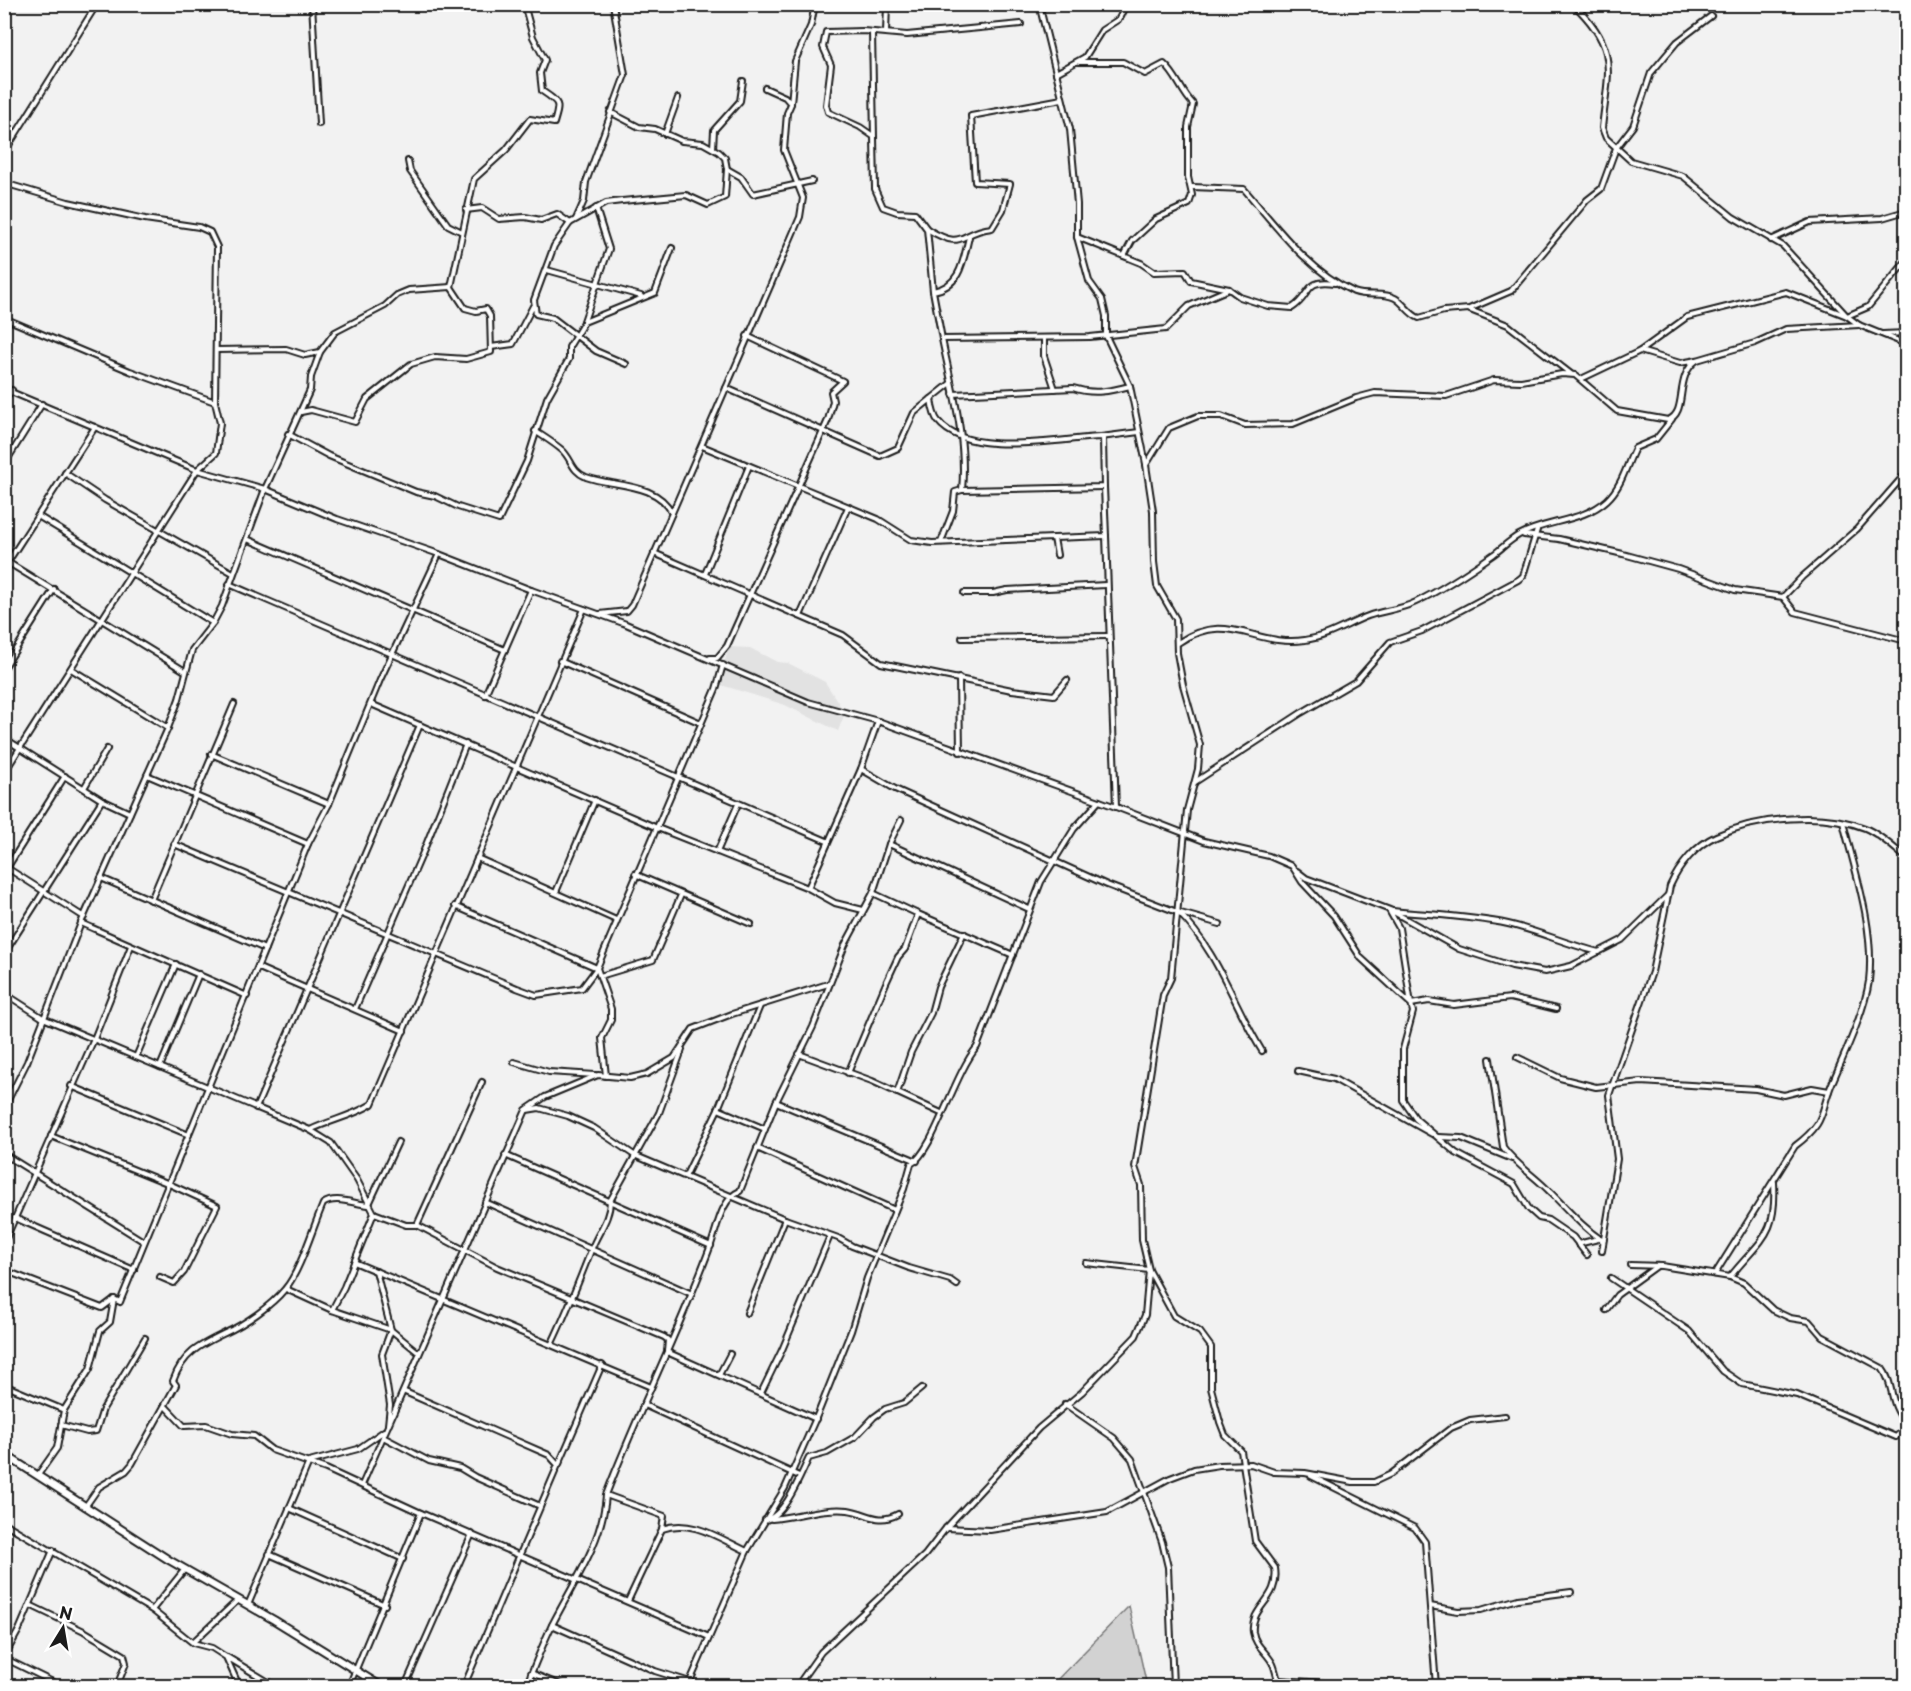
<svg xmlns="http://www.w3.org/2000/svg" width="1911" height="1691" font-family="'Playpen Sans',sans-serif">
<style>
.built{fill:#e2e2e2}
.green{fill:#d2d2d2;stroke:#777;stroke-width:1.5}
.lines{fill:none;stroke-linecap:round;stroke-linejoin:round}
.street-casing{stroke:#1c1c1c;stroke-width:8}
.secondary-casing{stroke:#1c1c1c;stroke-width:10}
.street{stroke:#fff;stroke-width:4}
.secondary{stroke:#fff;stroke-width:6}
</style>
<rect width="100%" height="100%" fill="#f2f2f2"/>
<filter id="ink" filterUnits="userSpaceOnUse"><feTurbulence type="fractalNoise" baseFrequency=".0167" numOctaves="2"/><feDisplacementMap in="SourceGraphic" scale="12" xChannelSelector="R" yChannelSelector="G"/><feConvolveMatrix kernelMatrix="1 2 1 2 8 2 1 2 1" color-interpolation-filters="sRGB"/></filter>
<g filter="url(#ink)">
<path class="built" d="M729,647l21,1 27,14 11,1 37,19 20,31 -7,18 -53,-26 -67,-21z"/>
<path class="green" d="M1129,1606l18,80h-96z"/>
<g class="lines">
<defs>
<g id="street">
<path d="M312,4l7,120"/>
<path d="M1039,4l31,125 7,75v33l12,44 13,18 4,17v20l24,50 16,78"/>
<path d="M1573,4c47,44 35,67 29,124l4,10 25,23 52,15 50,41 50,29 64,70 12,9 47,19"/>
<path d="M872,33l3,156 8,18 14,5 18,1 12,16 6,62"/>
<path d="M886,33l1,-29"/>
<path d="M1079,62h44l22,12 19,-10c13,11 17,28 29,40l-5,23v50l4,18 -3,9 -33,15 -24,22 -8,15"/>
<path d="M1056,73l29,-16 17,-27 17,-11 7,-15"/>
<path d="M791,103l4,-42 16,-36 4,-21"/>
<path d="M610,112l29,15 16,2 27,12 21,2 16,9 6,6 2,11 -2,28 -17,8 -22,-10 -64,6 -16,2 -36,20 -16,23 -20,54 2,14 17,4 43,33 30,13"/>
<path d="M665,134l13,-36"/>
<path d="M873,136l-13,-9 -32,-15 -2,-7 5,-40 -8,-18 3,-15 37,-1 44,4 114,-11"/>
<path d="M713,148l1,-18 26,-29 3,-20"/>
<path d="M4,153l93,-149"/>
<path d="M408,161l2,10 38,54 14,7"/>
<path d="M727,169l14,8 12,17 59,-13"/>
<path d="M4,183l64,19 77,17 54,8 11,5 7,15 -2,155 5,21 -4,30 -19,17 -193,303"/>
<path d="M1192,187l52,2c32,37 64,82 110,103 13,5 29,0 41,6 9,5 14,16 24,20l25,-7 25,-2 42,-18 76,-91 14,-11 15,-41 17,-22 18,-53 26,-31 34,-26"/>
<path d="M466,210l16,-2 17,11 26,-2 16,3 16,-6 13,9"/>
<path d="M576,219l8,-18 2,-19 39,-107 -12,-71"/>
<path d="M927,229c39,23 30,3 65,-1l11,-18 7,-26 -35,-2 -4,-66 91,-17"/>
<path d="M1077,237l64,26 13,9 31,-1 6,10 38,8 11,8 28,9 24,2c20,-12 11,-30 43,-25"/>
<path d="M1771,240l39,-18 72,-4 24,-7"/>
<path d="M547,270l94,26"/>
<path d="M1470,310l38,15 63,49"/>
<path d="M4,318l126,53 85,31"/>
<path d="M584,321l25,-72 -13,-41"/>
<path d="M1883,334l23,-1"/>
<path d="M1044,338v18l11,33"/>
<path d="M942,339l-9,-48c28,-5 30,-30 36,-54"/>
<path d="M491,347l22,-3 20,-38"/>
<path d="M217,350l69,-1 19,6 15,-3 15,-20 50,-26 12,-11 12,-5 42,-3"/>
<path d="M1640,351l47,-34 99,-25 61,24 21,-9 38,-46"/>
<path d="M1581,379l59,-28 40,12 17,-3 58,-17 31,-14 73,-4"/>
<path d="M726,388l154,68 18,-8 16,-35 17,-14c1,7 2,16 7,22 29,37 120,18 163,16l2,1 1,49 -142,3c5,-51 -10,-101 -20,-151l148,-2 76,-8 23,-23 40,-17"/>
<path d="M4,389l193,81 68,19 72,30 102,35 92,36 95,34 182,78 70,19 238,86 88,34 65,15 23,10 10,16 32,34 27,42 50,46 2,8 -10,37v51l13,19 40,34 58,31 15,25 10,9 9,2 25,17 14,18"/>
<path d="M953,394l120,-6c21,7 37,3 57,-2"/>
<path d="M931,399l20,-16"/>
<path d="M4,402l8,-12"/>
<path d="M301,412l10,-2 44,12 12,-23 44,-35 24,-7 31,2 25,-7 -1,-36 -4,-7 -10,2 -11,-3 -14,-21 23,-108 32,-29 24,-31 24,4c6,-20 6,-20 -12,-32l-2,-18 5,-13 -12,-23 -9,-33"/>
<path d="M535,431c9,6 19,12 27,19 10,9 9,21 24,27 28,10 71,5 86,36l-40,92 -5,6 -27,3"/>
<path d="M288,434l41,22 87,36 19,4 23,11 41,13 28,-59 20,-63 22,-39v-12l15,-25 71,-29 17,-45"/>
<path d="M1101,437l38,-5"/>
<path d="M702,446l176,73 33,21 21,3 122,-5 3,17"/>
<path d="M4,465l38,-61"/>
<path d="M65,473l40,27 128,73"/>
<path d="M672,513l128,-296 3,-19 -19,-48 3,-37 4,-9 -6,-7 -20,-9"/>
<path d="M38,516l175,107"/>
<path d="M1524,535l35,4 64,15 55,15 57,21 48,7 12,15 111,29"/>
<path d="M1106,536l10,271"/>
<path d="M1054,538l52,-2 -2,-49"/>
<path d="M247,539l258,111"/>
<path d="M941,542l12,-31 2,-19 7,-2"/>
<path d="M654,553l189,82 38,28 131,27 42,5 13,-15"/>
<path d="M4,560l181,111"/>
<path d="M4,568l91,-141"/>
<path d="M705,574l44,-108"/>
<path d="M229,584l598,257"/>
<path d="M964,593h29l14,-3 99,-5"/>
<path d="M1783,597l19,-20 55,-48 49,-56"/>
<path d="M800,616l48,-109"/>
<path d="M962,638l146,-2"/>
<path d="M1178,643c49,-34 78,5 127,-3 23,-3 42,-16 63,-24 16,-6 32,-6 48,-14 27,-13 54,-31 78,-48 8,-6 16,-14 25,-19 28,-15 64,-13 88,-35 15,-14 19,-34 28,-52l21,-9 16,-20"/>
<path d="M710,658h7l10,-12 101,-226 5,-19 -2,-9 12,-11 -96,-45"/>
<path d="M560,661l141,62"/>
<path d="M4,668l50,-79"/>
<path d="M71,669l97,59"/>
<path d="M959,678l1,74"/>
<path d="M485,695l46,-105"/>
<path d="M371,704l284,123 153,61 27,15 28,7"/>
<path d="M4,738l98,62 28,13"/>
<path d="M211,754l118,50"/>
<path d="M861,769l34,20 212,96 70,27 43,12"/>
<path d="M147,775l161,69"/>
<path d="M1195,782l106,-69 55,-32 34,-39 32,-11 96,-51 5,-4 14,-46"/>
<path d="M84,788l23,-39"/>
<path d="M174,844l343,144 19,7 46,-7 15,-20 119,-279 7,-24"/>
<path d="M889,844l140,65"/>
<path d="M717,852l21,-48"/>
<path d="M477,858l139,62"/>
<path d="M4,866l80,51"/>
<path d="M7,868l58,-92"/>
<path d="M1297,871l9,7 84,32 69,39 53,17 33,6 26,-6 51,-26 46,-45"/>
<path d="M635,874l116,50"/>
<path d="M101,878l164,71"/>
<path d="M808,888l53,-119 17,-48"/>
<path d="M556,892l39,-92"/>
<path d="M873,893l45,21"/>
<path d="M151,900l83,-196"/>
<path d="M455,906l142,62 14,41v11l-9,18 4,38"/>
<path d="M1393,911c38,4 78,5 115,13 31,7 60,21 91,28"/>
<path d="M1178,912c40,39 55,92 84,139"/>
<path d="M1390,912l9,16 12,76 18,-3 25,4 56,-7 46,11"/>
<path d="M81,923l166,73"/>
<path d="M4,954l98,-154"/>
<path d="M259,968l145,63"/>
<path d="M600,976l53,-16 28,-65"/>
<path d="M4,993l39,25 267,112 21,13 26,37 17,33 32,12h11l80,42 167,70 4,3 -1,12 149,67"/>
<path d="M355,1009l69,-159 42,-106"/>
<path d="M799,1054l73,27 69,32"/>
<path d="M136,1057l40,-93"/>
<path d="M1517,1057l43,21 36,9 45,-5 115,7 28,6 28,-7 17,3"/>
<path d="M1490,1059l13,88c13,18 32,29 48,46 17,17 31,34 52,48"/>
<path d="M514,1062l35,10 46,3"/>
<path d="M160,1067l39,-93"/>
<path d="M1298,1071l36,8 98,55"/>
<path d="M848,1073l38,-90 12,-26 7,-8 13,-35 95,41"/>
<path d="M71,1086l118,49"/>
<path d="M897,1093l14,-41 20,-39 7,-26 26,-54"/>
<path d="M776,1102l141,59"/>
<path d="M4,1108l23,-46 54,-139 87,-195 11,-29 13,-49 21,-27 9,-17 43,-117 45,-99 1,-13 9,-25"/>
<path d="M256,1108l164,-383"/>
<path d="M718,1109l47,20"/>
<path d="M527,1110l12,-2 29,8 26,12 40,27 151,64 53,19 14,8 57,22 41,12 7,5"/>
<path d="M310,1130c21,-10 43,-14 62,-26l212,-495"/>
<path d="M51,1136l116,47 50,23 -33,66 -10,11 -14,-6"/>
<path d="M1438,1137l23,1 51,21"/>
<path d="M757,1148l138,62"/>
<path d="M4,1154l139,87"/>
<path d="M505,1155l206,91"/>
<path d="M686,1175l32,-66 42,-103"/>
<path d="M485,1202l207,92"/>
<path d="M369,1204l29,-62"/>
<path d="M15,1218l119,52"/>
<path d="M417,1225l65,-143"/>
<path d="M4,1243l90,-204 37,-93"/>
<path d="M1578,1244l20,-5"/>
<path d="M1602,1251l15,-92 -8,-64 43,-123 18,-86c9,-20 26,-41 46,-50 42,-19 107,-25 149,-8 16,7 29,20 41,30"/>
<path d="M354,1262l297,125"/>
<path d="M1086,1263l63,7 25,46 26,16 11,15v41l9,34 5,13 16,16 14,90 20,27c5,32 -25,38 -22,64 2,14 14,20 20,32 3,7 4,15 7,22"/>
<path d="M1630,1265l32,1 68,11 14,6 29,27 17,8 19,3 13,15 60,32c13,17 6,35 24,55"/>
<path d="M4,1270l98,38 12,-9 6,3 188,-458 21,-40 51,-124 59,-126"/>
<path d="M376,1271l15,59 -9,24 8,51 -2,20"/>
<path d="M1715,1274l80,-128c33,-25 24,-33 38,-65 12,-28 32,-71 36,-100 6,-53 -14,-109 -26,-159"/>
<path d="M1730,1277c31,-39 47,-40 44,-95"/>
<path d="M1611,1278l78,53 34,40 19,13 55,11 99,42 10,-10"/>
<path d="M286,1289l46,21 59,20 28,23"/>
<path d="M332,1310l12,-23 30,-74"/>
<path d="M1606,1310l11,-15 40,-29"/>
<path d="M747,1313l38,-94"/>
<path d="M552,1343c15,-31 27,-62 40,-95 6,-16 18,-29 18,-47l49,-88 23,-63"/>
<path d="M719,1375l11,-21"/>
<path d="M4,1385l60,25"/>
<path d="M405,1392l144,63 9,10 -94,221"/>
<path d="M761,1393l21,-43 48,-114"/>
<path d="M1065,1404l49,34 18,21 30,83 6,25 5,119"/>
<path d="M644,1405l155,71"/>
<path d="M165,1406l19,20 22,-1 26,9 22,2 18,14 54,19 95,44 288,124"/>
<path d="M61,1425l26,7 9,-1 7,-22 42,-71"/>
<path d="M383,1437l46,24 31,7 15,9 65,29"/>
<path d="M559,1464l43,-99"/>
<path d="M38,1475l19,-27 7,-38 26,-41 10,-38 10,-9 4,-23"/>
<path d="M1311,1476l104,52 10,14 11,144"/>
<path d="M362,1485l164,-375 19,-13 53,-22 32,3 17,-4 27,-16 19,-29 39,-15 96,-30"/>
<path d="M606,1495l58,21 -2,13c30,-11 58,10 85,22"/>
<path d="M85,1507l14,-20 27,-16 6,-7 44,-79 -3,-4c10,-28 27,-36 52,-48 20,-9 46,-27 60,-44 15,-17 28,-62 38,-85 12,-9 31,0 46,1"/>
<path d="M289,1508l114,51"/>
<path d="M772,1519c24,-2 52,-12 76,-9 20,3 30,15 50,4"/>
<path d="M765,1520c20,-3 36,-46 44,-62l18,-5 28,-16 19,-20 11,-8 19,-6 18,-15"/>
<path d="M4,1523l148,87 41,33 19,5 14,9 13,29"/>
<path d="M946,1528l44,2 117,-18 63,-34 24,-9 25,-4 32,-1 23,8 31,1 48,9h21l17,-8 60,-46 19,-8 35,-4"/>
<path d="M269,1554l116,51"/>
<path d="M628,1601l34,-72"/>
<path d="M30,1605l54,26 40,24 2,8 -9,23"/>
<path d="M248,1605l61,-143 49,-13 26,-18"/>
<path d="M1430,1606l28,5 23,-1 37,-11 53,-7"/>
<path d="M152,1610l33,-41"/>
<path d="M552,1625l103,46 35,11"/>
<path d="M193,1642l45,-42"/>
<path d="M4,1657l15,-27 34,-80"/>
<path d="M227,1657l48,29"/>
<path d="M4,1658l57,28"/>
<path d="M531,1673l32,13"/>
<path d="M1278,1680l96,6"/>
<path d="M349,1686l72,-173"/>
<path d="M405,1686l67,-152"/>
<path d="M526,1686c9,-21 17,-43 27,-63 21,-41 50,-82 53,-128 32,-83 72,-162 103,-245 8,-19 11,-51 31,-59l36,-89 37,-75 32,-82 28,-52 16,-49 12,-24"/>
<path d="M688,1686l59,-135 38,-63 34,-77 32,-80 16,-53 37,-89 7,-25c22,-11 43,-90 66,-117l64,-165 33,-53 25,-28"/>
<path d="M797,1686l24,-34 104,-97 21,-27 93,-100 43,-36 54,-56 9,-21 4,-45 -7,-30 -1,-55 -6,-18 28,-172 8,-17 16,-168 11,-41 2,-24 -17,-60 -6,-32 -1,-34 -19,-33 -3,-24 -1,-51 -7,-46 23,-37 29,-12h23l24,9 48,-1 63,-26 19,-5 71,3 48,-16 27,1 41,-7 13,1 42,36 51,9c21,-8 5,-43 29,-60"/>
</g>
<path id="secondary" d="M4,1454l165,106 105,60 107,66"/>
</defs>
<use href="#street" class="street-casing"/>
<use href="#secondary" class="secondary-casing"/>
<use href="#street" class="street"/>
<use href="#secondary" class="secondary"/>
</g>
</g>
<rect width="1911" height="1691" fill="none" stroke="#fff" stroke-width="24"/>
<rect x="12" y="12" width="1887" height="1667" fill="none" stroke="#1c1c1c" stroke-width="2" filter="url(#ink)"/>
<g transform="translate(63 1628) rotate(11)" stroke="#ffffff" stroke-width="4.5" paint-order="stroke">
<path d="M0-4.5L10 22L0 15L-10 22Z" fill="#1c1c1c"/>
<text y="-9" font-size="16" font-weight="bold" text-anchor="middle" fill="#1c1c1c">N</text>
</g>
</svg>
